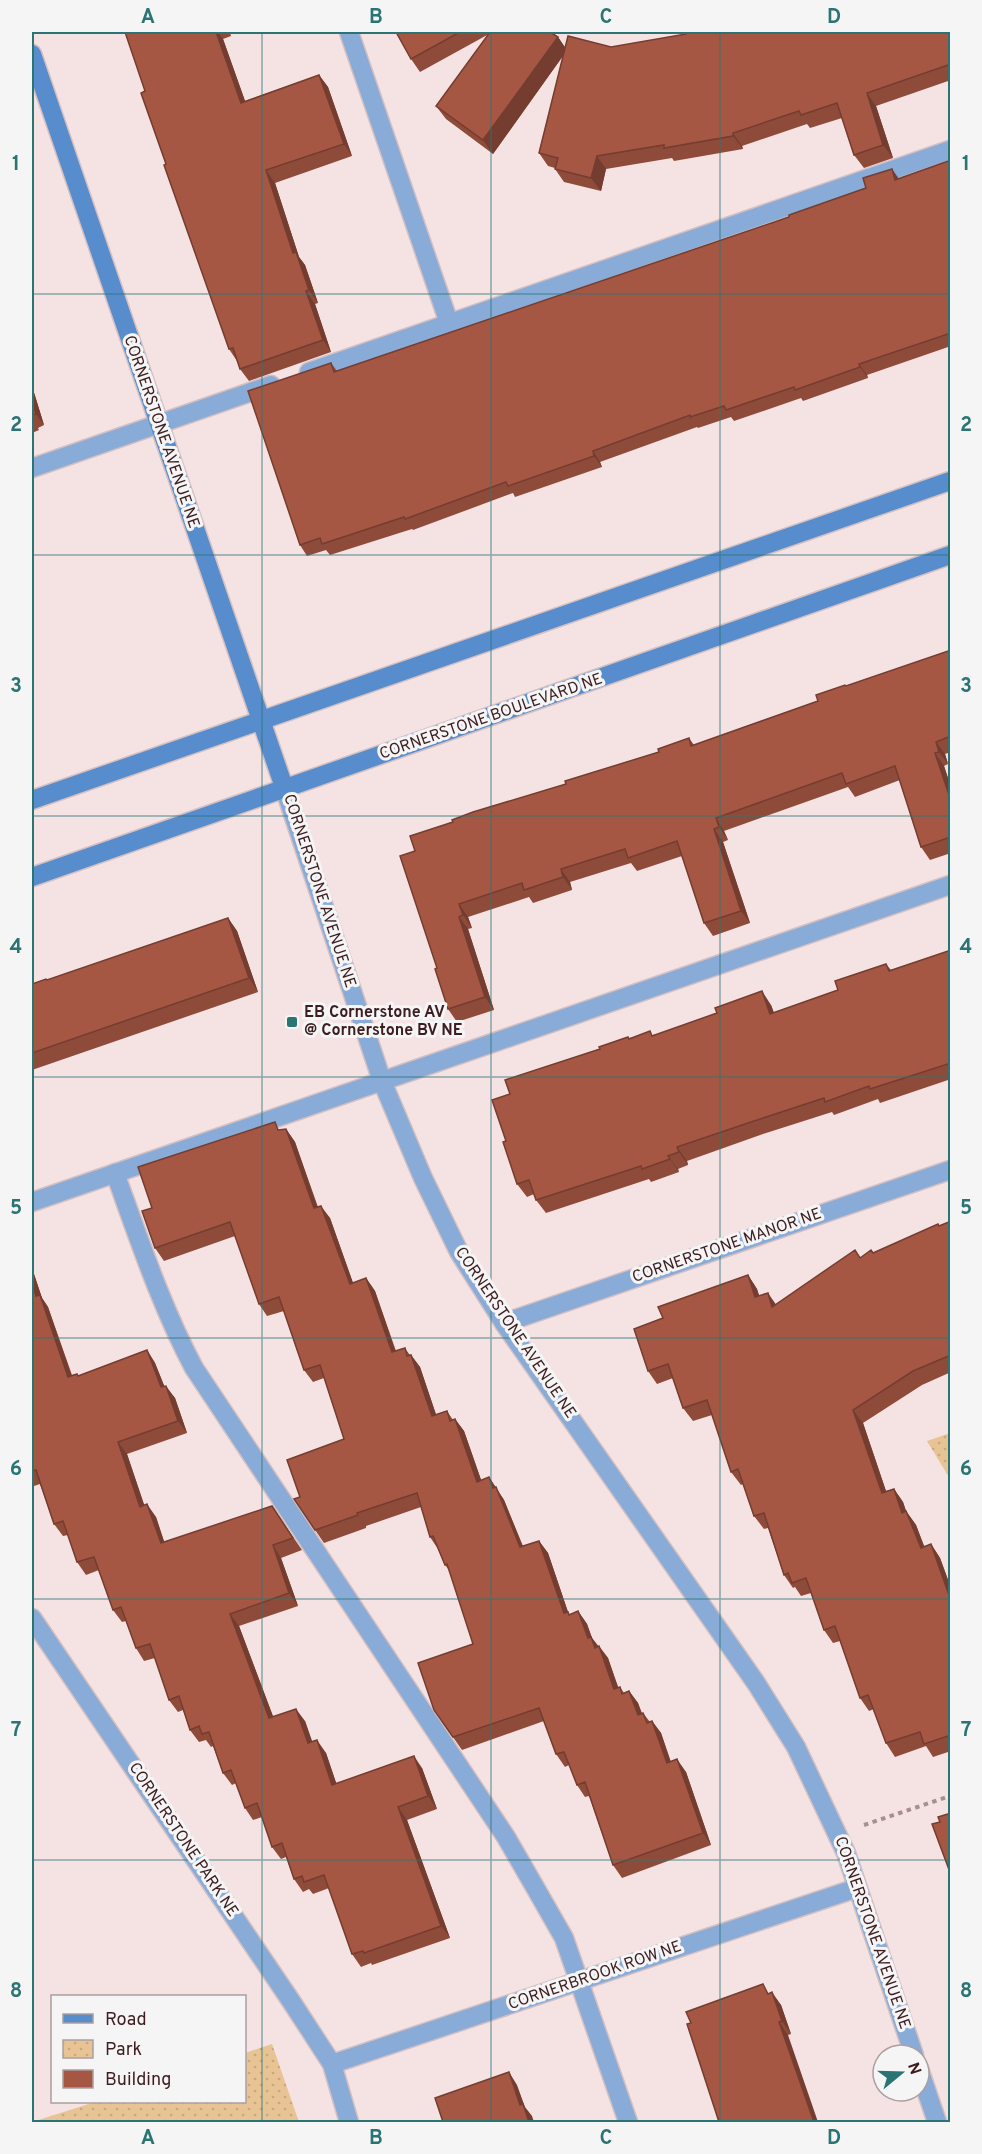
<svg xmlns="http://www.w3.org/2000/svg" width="982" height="2154" font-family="Overpass,sans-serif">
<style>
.park{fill:url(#park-dots)}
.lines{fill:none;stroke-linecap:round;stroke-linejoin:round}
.lane-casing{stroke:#d4bfc1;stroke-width:21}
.street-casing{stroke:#d4bfc1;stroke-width:21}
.secondary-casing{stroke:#d4bfc1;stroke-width:21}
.path{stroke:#a78f91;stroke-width:4;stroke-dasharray:4.5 4.5;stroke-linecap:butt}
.lane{stroke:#88abd8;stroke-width:18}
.street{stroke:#88abd8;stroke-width:18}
.secondary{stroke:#578ccd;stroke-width:18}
.wall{fill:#8f4b3a}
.shaded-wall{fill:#743d30}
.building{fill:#a65744;stroke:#743d30;stroke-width:1.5}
.grid{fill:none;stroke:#2a7474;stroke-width:1.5;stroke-opacity:0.55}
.poi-dot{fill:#2a7474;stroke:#f5f5f5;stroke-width:2}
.labels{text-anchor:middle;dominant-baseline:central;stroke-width:6;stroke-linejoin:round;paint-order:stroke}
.street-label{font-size:16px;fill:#3d1d20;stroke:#f5f5f5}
.poi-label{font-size:16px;font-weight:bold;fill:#3d1d20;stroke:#f5f5f5;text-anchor:start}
.neatline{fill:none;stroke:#2a7474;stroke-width:2}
.grid-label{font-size:20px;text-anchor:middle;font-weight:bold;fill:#2a7474}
</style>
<defs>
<pattern id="park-dots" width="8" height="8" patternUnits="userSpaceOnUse" patternTransform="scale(1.5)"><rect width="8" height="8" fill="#e8c495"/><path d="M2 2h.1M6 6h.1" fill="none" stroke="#c8a880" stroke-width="1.8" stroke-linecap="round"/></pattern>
</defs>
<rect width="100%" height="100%" fill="#f5e3e4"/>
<g class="park">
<path d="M950,1433v46l-23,-38z"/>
<path d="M272,2044l27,78h-267l63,-20h149l1,-49z"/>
</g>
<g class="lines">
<defs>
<g id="lane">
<path d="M349,32l100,291"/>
<path d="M309,372l641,-222"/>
<path d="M32,468l239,-83"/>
<path d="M115,1173c24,66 46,133 79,195l312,469 30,52 28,49 64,184"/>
<path d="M32,1202l918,-317"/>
</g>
<g id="street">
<path d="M285,790l97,291 41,97 36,74 45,71 252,360 40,64 50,106 68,202"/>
<path d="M504,1323l446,-153"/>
<path d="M32,1618l259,383 41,63 17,58"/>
<path d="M332,2064l525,-176"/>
<path d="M919,2069l18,53"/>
</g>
<g id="secondary">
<path d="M32,54l253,736"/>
<path d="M32,800l918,-319"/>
<path d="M32,877l918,-322"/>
</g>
</defs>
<use href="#lane" class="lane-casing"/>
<use href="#street" class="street-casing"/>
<use href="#secondary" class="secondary-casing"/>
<path class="path" d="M864,1825l86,-29"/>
<use href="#lane" class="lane"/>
<use href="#street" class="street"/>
<use href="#secondary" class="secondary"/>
</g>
<g class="wall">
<path d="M125,32h105l1,4 -8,3 22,62 74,-26 9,12 24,69 -77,27 24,74 6,8 13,38 -3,1 16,48 -82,29 -9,-12 -3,-8 -8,-12 -63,-185 -21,-73z"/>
<path d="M396,32h154l8,5 7,11 46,-1 340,-15v48l-75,26 17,52 -29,10 -10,-13 -12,-37 -32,10 -3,-4 -65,22 1,3 -69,12 -2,-3 -66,11 -5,22 -37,-9 -9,-13v-1l-7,-2 -9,-13 24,-97 -70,98 -47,-35 -10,-13 53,-72 -69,38 -9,-13z"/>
<path d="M951,160v186l-84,29 1,3 -65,23 -2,-3 -67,23 -3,-4 -33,11 -1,-1 -97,35 2,5 -87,30 -2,-4 -100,37 -1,-1 -82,26 -4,-5 -19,6 -7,-11 31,-182 6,8 452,-154z"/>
<path d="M32,386l12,39 -6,3 1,2 -7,3z"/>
<path d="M951,650v102l-6,2 3,10 -4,2 7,21v66l-21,7 -9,-13 -21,-67 -45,17 -7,-10 -124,44 4,9 -5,2 27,81 -37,13 -9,-13 -22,-67 -45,15 -6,-8 -61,19 2,8 -39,13 -4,-6 -61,20 4,11 -4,1 26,81 -37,12 -9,-13 -11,-41 -22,-117 151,-67 93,-32 30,-14 5,7 124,-44 28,-15z"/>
<path d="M228,918l9,13 21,61 -226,78v-86l15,-4z"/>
<path d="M951,950v129l-71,24 -2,-4 -44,16 -2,-3 -69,22 -76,27 1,4 -10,4 1,3 -28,10 -2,-3 -103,34 -10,-13 -2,-6 -7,3 -10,-13 -11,-43 4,-47 90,-45 29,-11 24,-3 118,-30 3,8 64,-23 48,-26 5,6z"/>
<path d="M286,1129l9,13 23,65 12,11 23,65 13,-5 9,13 21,60 14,4h1l9,12 16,48 11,-4 6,9 2,-1 9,12 17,49 8,-3 15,23 19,46 16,-5 9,12 20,59 1,3 9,-4 9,13 5,14 16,20 10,30 2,-1 4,6 5,-2 9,12 4,10h1l7,9 2,-1 9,12 10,29 15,10 25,73 -89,33 -9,-13 -24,-69 -4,1 -8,-12 -8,-20 -4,2 -9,-13 -12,-33 -82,29 -28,-40 39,-66 -24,-74 -4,-5 -7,-16 -8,-12 -9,-30 -55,19v2l-42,15 -30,-44 6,-2 44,-58 -20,-61 -11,4 -9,-12 -20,-59 -17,5 -8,-12 -24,-68 -71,25 -9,-13 -3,-40 129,-78z"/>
<path d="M951,1221v151l-29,13 -59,38 23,68 8,-2 9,13 3,9 10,14 8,22 7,-3 9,14 11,30v163l-18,6 -7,-11 -31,11 -9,-14 -12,-34 -5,2 -9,-13 -20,-57 -7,2 -9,-13 -13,-37 -10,3 -6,-9 -2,1 -9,-13 -16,-47 -4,1 -10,-13 -11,-32 -2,1 -10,-13 -19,-57 -19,6 -10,-13 -10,-30 -16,6 -9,-13 15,-53 85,-43 9,14 2,7 17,9 84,-47z"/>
<path d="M32,1268l10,30 6,9 24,68 5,-1 2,2 68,-26 8,13 9,23 11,12 12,35 -60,21 17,51 12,12 8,25 108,-36 30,44 -21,8 17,48 -59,20 34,90 32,5 7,21 14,11 10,30 86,-15 15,41 -30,11 43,118 -78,27 -1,-2 -10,4 -9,-13 -23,-66 -16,6 -4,-5 -6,3 -9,-13 -8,-22 -5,2 -9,-12 -10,-30 -9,3 -8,-12 -9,-25 -4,2 -9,-12 -10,-27 -2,1 -5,-7 -7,2 -9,-12 -7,-20 -5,2 -9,-12 -14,-42 -11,3 -8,-13 -10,-27 -4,1 -9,-12 -14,-40 -13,5 -9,-13 -9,-27 -5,1 -9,-12 -14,-40 -6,2 -2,-4z"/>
<path d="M770,1993l11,12 10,29 -3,1 -97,-12z"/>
</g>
<g class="shaded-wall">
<path d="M216,32h2l5,7 27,76 -9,-12z"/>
<path d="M558,37l9,13 -74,104 -10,-14z"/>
<path d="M319,75l9,12 24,69 -8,-12z"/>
<path d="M867,93l9,13 17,52 -10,-13z"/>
<path d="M733,133l9,13 1,3 -10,-13z"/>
<path d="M597,156l9,13 -5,22 -10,-13z"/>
<path d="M892,169l7,10 -4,1z"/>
<path d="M266,170l9,13 24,74 6,8 13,38 -9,-13 -16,-37z"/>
<path d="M306,291l9,13 16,48 -8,-12z"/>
<path d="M859,364l8,11 1,3 -8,-11z"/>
<path d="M32,386l12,39 -8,-11 -4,-15z"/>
<path d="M593,451l7,11 2,5 -8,-11z"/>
<path d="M936,742l9,12 3,10 -9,-12z"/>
<path d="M935,753l9,13 7,21v14z"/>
<path d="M716,818l8,13 4,9 -9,-13z"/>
<path d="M714,829l9,13 27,81 -9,-12z"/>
<path d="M561,869l9,13 2,8 -9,-13z"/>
<path d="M459,904l9,13 4,11 -9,-13z"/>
<path d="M459,917l9,12 26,81 -9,-13z"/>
<path d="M228,918l9,13 21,61 -9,-14z"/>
<path d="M762,991l9,14 8,22 -9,-13z"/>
<path d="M286,1129l9,13 27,79 -8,-13z"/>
<path d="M677,1147l10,14 1,4 -9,-13z"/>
<path d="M668,1156l10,13 1,3 -9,-13z"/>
<path d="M321,1206l9,12 28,79 -8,-13z"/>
<path d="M32,1268l10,30 6,9 28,82 -8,-12 -32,-81 -4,-15z"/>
<path d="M748,1275l9,14 7,21 -9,-13z"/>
<path d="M366,1278l9,13 25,74 -8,-13z"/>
<path d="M768,1293l9,13 -5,1z"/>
<path d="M405,1348l8,12 -2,-5 9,12 21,62 -9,-13z"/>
<path d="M147,1350l8,13 15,37 -9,-13z"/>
<path d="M166,1386l9,12 12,35 -9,-12z"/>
<path d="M853,1410l10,13 28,83 -9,-13z"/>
<path d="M455,1419l9,12 22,63 -9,-12z"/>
<path d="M118,1442l9,12 22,65 -9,-12z"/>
<path d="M489,1477l15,23 24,60 -8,-13z"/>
<path d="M894,1489l9,13 8,24 -9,-13z"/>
<path d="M147,1504l9,13 13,39 -8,-13z"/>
<path d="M906,1511l10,14 14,36 -9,-13z"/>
<path d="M539,1541l9,12 20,59 8,12 -12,-11z"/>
<path d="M931,1544l9,14 11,30v13z"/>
<path d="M273,1545l8,13 17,48 -9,-13z"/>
<path d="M578,1611l9,13 5,14 8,11 4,11 -16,-22z"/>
<path d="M230,1614l9,12 39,104 -9,-12z"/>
<path d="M599,1646l9,12 15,43 -9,-12z"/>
<path d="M629,1691l9,12 8,24 -8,-12z"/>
<path d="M296,1709l9,12 12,34 -9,-12z"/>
<path d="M652,1721l9,12 14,42 -8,-12z"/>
<path d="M317,1740l9,13 15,44 -9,-12z"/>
<path d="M414,1756l8,12 15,41 -9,-13z"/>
<path d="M677,1759l9,13 25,73 -8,-12z"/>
<path d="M398,1807l9,13 43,118 -9,-12z"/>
<path d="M772,1992l9,13 10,29 -9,-13z"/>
<path d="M779,2022l9,13 30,87h-4z"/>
<path d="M509,2072l8,13 8,22 7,9 2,6h-5l-9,-17z"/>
</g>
<g class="building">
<path d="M125,32h91l25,71 78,-28 25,69 -78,26 27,83 3,-1 13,38 -3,1 17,49 -83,29 -7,-21 -4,1 -65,-184 2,-1 -25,-71 4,-2z"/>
<path d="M396,32h64l-49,27z"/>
<path d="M490,32h60l8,5 -75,103 -47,-34z"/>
<path d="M685,32h266v32l-84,29 16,52 -29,10 -17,-52 -36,12 -2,-4 -66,22v3l-69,12v-3l-67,11 -6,22 -36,-9 3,-11 -19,-5 29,-117 43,11 75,-13z"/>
<path d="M951,160v173l-92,31 1,3 -65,23 -1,-3 -68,23 -2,-4 -34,11v-2l-97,36 1,5 -86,30 -2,-4 -101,37 -1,-2 -82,27 -2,-6 -20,7 -52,-154 83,-28 3,9 455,-155v-2l77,-27 -3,-10 29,-9 3,11z"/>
<path d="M32,399l4,15 -4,1z"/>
<path d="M951,650v86l-15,6 3,10 -4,1 16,48v36l-30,10 -26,-81 -49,18 -4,-11 -126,45 3,9 -5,2 27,82 -37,12 -27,-82 -49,17 -3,-9 -64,20 2,8 -39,13 -2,-7 -63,21 4,11 -4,2 26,80 -37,12 -13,-40 2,-1 -37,-112 15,-5 -5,-15 43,-14 -1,-2 21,-8 93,-28 -1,-3 94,-29 -1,-3 31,-11 2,8 127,-45 -2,-6 29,-10 1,1z"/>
<path d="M228,918l21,60 -217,75v-69l14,-5 1,1z"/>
<path d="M951,950v113l-81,26 -1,-3 -44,16 -1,-4 -70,23 -77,26 2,5 -11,4 2,3 -28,10 -1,-3 -105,34 -7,-20 -12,4 -14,-42 3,-1 -14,-41 18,-6 -5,-14 95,-31 -1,-2 29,-10 1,2 21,-8 2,5 65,-23 -2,-5 47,-17 8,23 68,-24 -3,-9 51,-17 3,7z"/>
<path d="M275,1122l3,8 8,-1 28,79 7,-2 29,78 16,-6 26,74 13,-4 2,8 4,-1 21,61 15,-5 3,10 5,-2 22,63 12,-5 4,11 3,-1 24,60 19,-6 25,72 4,-1 1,3 9,-4 10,27 3,-1 4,11 4,-2 15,43 6,-2 2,7 7,-3 9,24 5,-2 4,10 5,-2 15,42 10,-4 26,74 -90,32 -28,-83 -8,3 -13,-33 -8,2 -17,-46 -86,29 -19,-27 -16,-47 55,-19 -26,-80 -2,1 -12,-29 -3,1 -13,-44 -60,20 1,2 -43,15 -21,-31 6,-2 -13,-37 57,-21 -24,-74 -16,5 -25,-73 -20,7 -29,-82 -75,26 -13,-37 10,-3 -14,-41z"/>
<path d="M951,1221v134l-38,16 -60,39 29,83 12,-4 8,24 4,-2 15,37 10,-4 20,57v134l-27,9 -4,-12 -34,11 -18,-48 -8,3 -25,-72 -11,4 -18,-52 -14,5 -4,-10 -4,2 -20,-62 -10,3 -16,-47 -7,3 -24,-72 -24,8 -15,-44 -20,7 -14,-42 29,-11 -5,-11 90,-32 7,22 13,-4 4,14 83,-57 5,8 11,-8 2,3 65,-29 1,2z"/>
<path d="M32,1281l4,15 4,-1 28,82 9,-3 1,2 69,-26 14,37 5,-1 12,35 -60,21 22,65 7,-3 14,39 111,-37 21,32 -20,7 16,48 -59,21 39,104 27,-9 12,34 9,-3 15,45 82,-29 14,40 -30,11 43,119 -77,27 -1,-2 -11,3 -28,-79 -20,7 -2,-6 -8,3 -12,-36 -10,4 -15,-44 -12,5 -14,-38 -8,3 -14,-41 -7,2 -3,-8 -9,4 -11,-34 -10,4 -19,-56 -14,4 -15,-41 -8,3 -19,-53 -17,5 -14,-41 -9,3 -18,-54 -4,1z"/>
<path d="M951,1813v62l-19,-51 8,-2 -2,-5z"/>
<path d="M763,1984l5,10 4,-2 10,29 -3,1 35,100h-95l-32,-98 4,-1 -5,-11z"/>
<path d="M509,2072l11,33 3,-1 6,18h-86l-8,-24z"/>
</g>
<path class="grid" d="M262,32v2090M491,32v2090M720,32v2090M32,294h918M32,555h918M32,816h918M32,1077h918M32,1338h918M32,1599h918M32,1860h918"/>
<rect class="poi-dot" x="286" y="1016" width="12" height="12" rx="3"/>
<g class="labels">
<g class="street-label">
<text transform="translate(161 432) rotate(71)">CORNERSTONE AVENUE NE</text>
<text transform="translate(491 717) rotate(-19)">CORNERSTONE BOULEVARD NE</text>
<text transform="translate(319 891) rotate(72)">CORNERSTONE AVENUE NE</text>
<text transform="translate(727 1246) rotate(-19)">CORNERSTONE MANOR NE</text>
<text transform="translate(515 1333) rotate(56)">CORNERSTONE AVENUE NE</text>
<text transform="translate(183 1840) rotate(56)">CORNERSTONE PARK NE</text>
<text transform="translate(872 1933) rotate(71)">CORNERSTONE AVENUE NE</text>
<text transform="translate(595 1976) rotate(-19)">CORNERBROOK ROW NE</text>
</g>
<g class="poi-label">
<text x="304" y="1013">EB Cornerstone AV<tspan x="304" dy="18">@ Cornerstone BV NE</tspan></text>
</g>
</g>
<rect width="982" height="2154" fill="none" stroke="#f5f5f5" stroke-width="66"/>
<rect x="51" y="1995" width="195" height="108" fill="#f5f5f5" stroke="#ab9fa0" stroke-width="1.5"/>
<rect x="63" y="2014" width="30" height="9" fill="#578ccd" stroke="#ab9fa0" stroke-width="1.5"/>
<text x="105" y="2025" font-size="18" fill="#3d1d20">Road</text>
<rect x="63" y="2040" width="30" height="18" fill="url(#park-dots)" stroke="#ab9fa0" stroke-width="1.5"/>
<text x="105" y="2055" font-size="18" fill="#3d1d20">Park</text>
<rect x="63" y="2070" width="30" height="18" fill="#a65744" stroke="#ab9fa0" stroke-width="1.5"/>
<text x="105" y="2085" font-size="18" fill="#3d1d20">Building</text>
<g transform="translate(901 2073) rotate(71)"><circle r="28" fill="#f5f5f5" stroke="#ab9fa0" stroke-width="1.5"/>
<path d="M0-4.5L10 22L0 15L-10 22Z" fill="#2a7474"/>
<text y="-9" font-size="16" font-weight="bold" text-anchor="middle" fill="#3d1d20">N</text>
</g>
<rect x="33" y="33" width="916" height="2088" class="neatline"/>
<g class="grid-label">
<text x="148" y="23">A</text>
<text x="376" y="23">B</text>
<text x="606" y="23">C</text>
<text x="834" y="23">D</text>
<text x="16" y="170">1</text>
<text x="966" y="170">1</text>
<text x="16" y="431">2</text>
<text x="966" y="431">2</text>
<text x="16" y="692">3</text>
<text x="966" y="692">3</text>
<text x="16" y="953">4</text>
<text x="966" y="953">4</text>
<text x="16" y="1214">5</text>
<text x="966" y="1214">5</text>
<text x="16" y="1475">6</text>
<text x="966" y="1475">6</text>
<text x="16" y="1736">7</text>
<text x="966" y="1736">7</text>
<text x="16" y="1997">8</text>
<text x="966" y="1997">8</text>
<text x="148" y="2144">A</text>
<text x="376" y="2144">B</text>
<text x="606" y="2144">C</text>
<text x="834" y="2144">D</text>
</g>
</svg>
